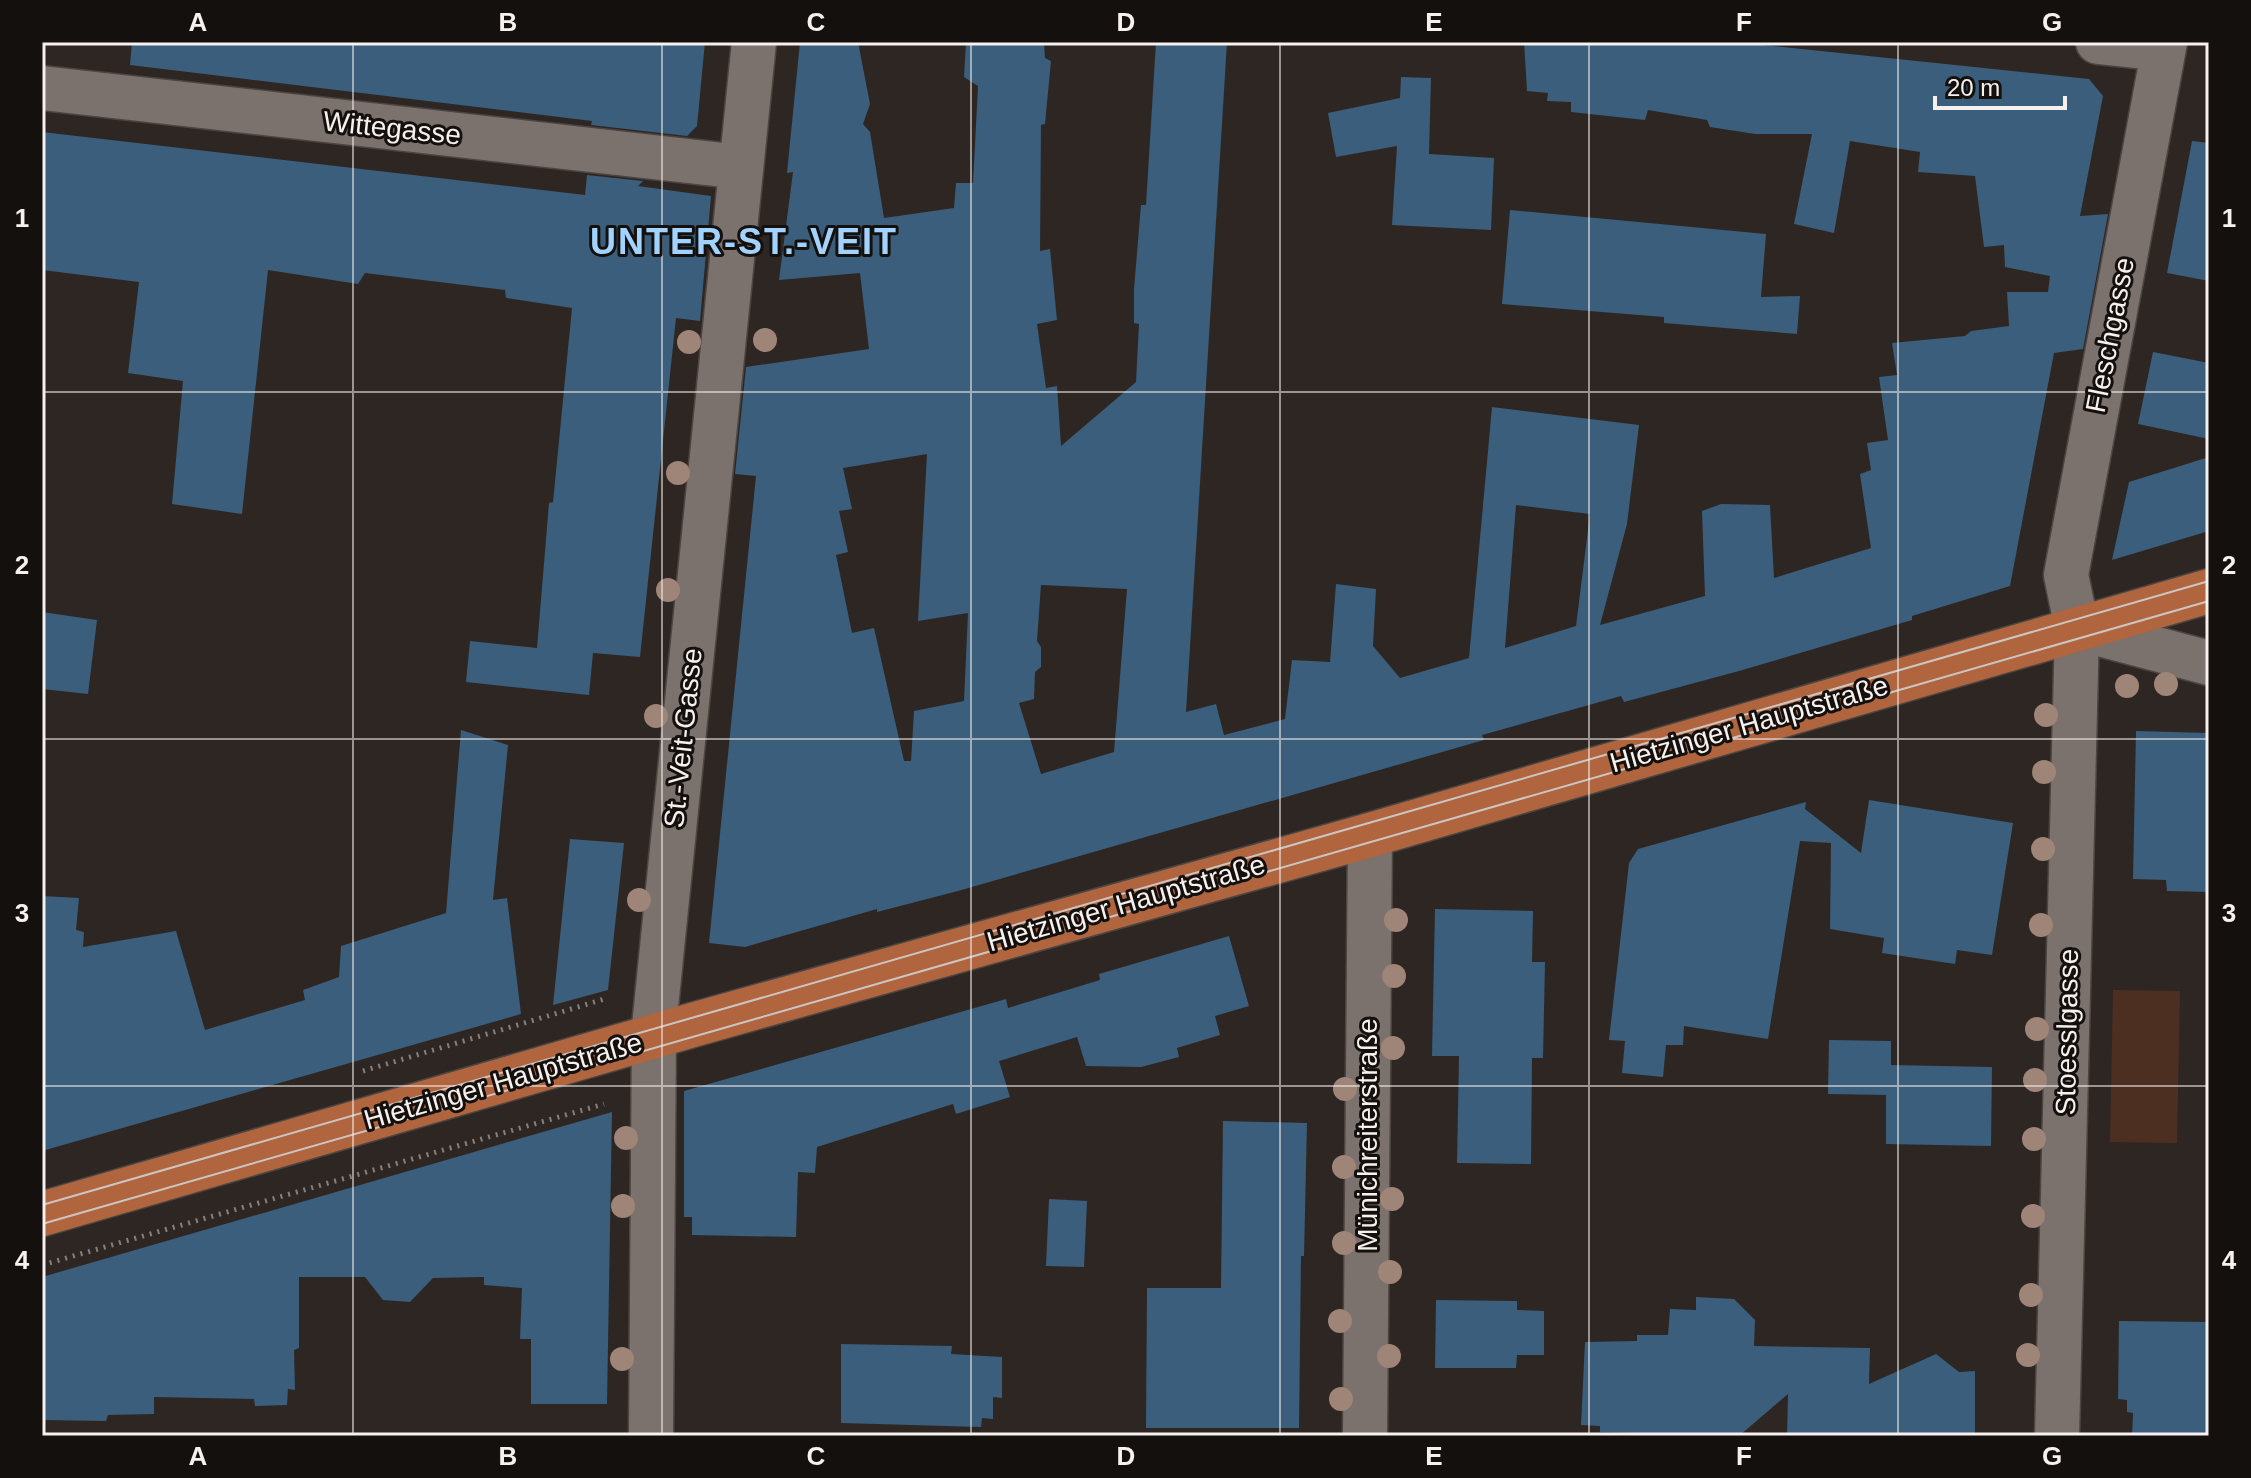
<svg xmlns="http://www.w3.org/2000/svg" width="2251" height="1478" font-family="Helvetica,sans-serif">
<style>
.green{fill:#4d2f22}
.building{fill:#3a5e7b;fill-rule:evenodd}
.lines{fill:none;stroke-linecap:round;stroke-linejoin:round}
.minor-casing{stroke:#4c4542;stroke-width:47}
.major-casing{stroke:#4c4542;stroke-width:47}
.path{stroke:#867f7c;stroke-width:5;stroke-dasharray:2 6;stroke-linecap:butt}
.minor{stroke:#7b716d;stroke-width:44}
.major{stroke:#b0653e;stroke-width:44}
.tram{stroke:#ccc5c3;stroke-width:2}
.tree{fill:#9f8478}
.grid{fill:none;stroke:#f6f0ee;stroke-width:2;stroke-opacity:0.55}
.labels{text-anchor:middle;dominant-baseline:central;stroke-width:6;stroke-linejoin:round;paint-order:stroke}
.street-label{font-size:28px;fill:#f6f0ee;stroke:#14100e}
.district-label{font-size:36px;font-weight:bold;letter-spacing:2px;fill:#a1d3fe;stroke:#14100e}
.neatline{fill:none;stroke:#f6f0ee;stroke-width:3}
.grid-label{font-size:26px;text-anchor:middle;font-weight:bold;fill:#f6f0ee}
</style>
<rect width="100%" height="100%" fill="#2e2622"/>
<path class="green" d="M2113,990l67,1 -3,152 -67,-1z"/>
<g class="building">
<path d="M132,42l485,2 88,-2 -8,84 -10,10 -96,-11 1,-4 -462,-56z"/>
<path d="M800,42h58l12,62 -7,20 7,8 14,86 70,-10 2,-25h17l5,-97 -14,-9 2,-35h78l1,16 6,3 -6,63 -4,1 -1,126 10,-2 7,71 -20,4 9,64 11,-2 4,60 75,-64 3,-58 -5,-1v-34l7,-84h5l10,-163h71l-41,670 30,-8 8,31 61,-16 7,-59 38,2 6,-78 40,5 -3,57 27,32 69,-20 23,-251 147,18 -12,99 -27,101 105,-29 -3,-85 19,-7 49,1 4,73 97,-30 -11,-74 11,-4 -4,-27 21,-3 -9,-63 18,-2 -5,-32 73,-7 6,-5 38,-5 -2,-34h41l2,-16 -45,-9 -1,-22 -20,2 -9,-71 -57,-4 2,-20 -70,-11 -16,92 -40,-9 18,-90h-57l-45,-7 -3,-7 -59,-10 -3,10 -74,-8v-10l-24,-1 1,-8 -21,-2 -3,-49h210l355,37 14,17 -23,120 28,-2 -25,135 -29,4 -44,233 -98,30v4l-173,51 -115,31 -3,-6 -139,39 2,5 -526,151 -81,21v-3l-132,38 -36,-4 47,-467 -21,-2 11,-107 123,-18 -9,-76 -81,7 14,-108 -6,1zM927,454l-9,167 50,-8 -4,88 -50,10 -3,50h-7l-30,-133 -22,5 -16,-78 12,-3 -9,-41 13,-2 -9,-41zM1516,505l74,9 -14,112 -71,22zM1041,585l86,4 -13,163 -73,22 -22,-71 15,-4 1,-27 6,-5v-20l-4,-6z"/>
<path d="M1401,77l30,1 -2,76 65,4 -3,72 -99,-5 5,-79 -61,11 -8,-44 72,-15z"/>
<path d="M42,132l543,63 2,-20 56,6 -5,5 73,10 -11,125 -24,-3 -36,339 -47,-4 -4,42 -123,-13 4,-41 67,7 12,-145 4,-1 19,-194 -66,-10 -1,-8 -140,-17 -7,11 -90,-14 -26,244 -70,-10 11,-123 -55,-8 11,-91 -97,-12z"/>
<path d="M2192,141l17,2v138l-42,-8z"/>
<path d="M1510,210l256,24 -5,63 39,-1 -3,38 -133,-11v-6l-162,-13z"/>
<path d="M2153,352l56,11v76l-71,-15z"/>
<path d="M2209,457v74l-97,29 17,-78z"/>
<path d="M42,612l55,8 -9,74 -46,-5z"/>
<path d="M461,730l47,15 -15,155 14,-2 14,116 -479,137v-255l37,2 -3,32 8,2 -1,15 93,-16 29,99 100,-30 -2,-10 36,-13 2,-31 105,-33z"/>
<path d="M2136,731l73,2v159l-42,-1 -1,-11 -33,-1z"/>
<path d="M1869,800l144,23 -21,132 -35,-5 -2,14 -73,-11 2,-15 -54,-9 1,-86 -31,-2 -32,198 -84,-13 -1,19h-17l-3,32 -41,-4 3,-32 -16,-1 20,-177 9,-14 168,-47 -1,7 56,44z"/>
<path d="M570,839l54,4 -16,147 -55,15z"/>
<path d="M1435,909l98,2 -1,51h13l-2,96h-11l-1,106 -74,-1 2,-107h-27z"/>
<path d="M1229,936l20,70 -34,10 5,19 -43,13 2,9 -38,10 -55,-1 -9,-29 -78,24 11,36 -54,17 -3,-10 -136,43 -2,26 -17,-1 -2,65 -104,-2v-18h-8v-126l322,-92 2,9 92,-28 -1,-6z"/>
<path d="M1829,1040l62,1v24l101,2 -1,79 -105,-2v-49l-58,-1z"/>
<path d="M612,1112l-5,292h-76v-65h-11l2,-51 -38,-3v-8l-51,1 -23,24 -27,-2 -18,-23h-66v71l-5,2 1,40 -7,-1 -1,16 -32,1 -1,-7 -100,-2v17l-46,1 -2,6 -64,-1v-143z"/>
<path d="M1223,1121l84,2 -3,133h-3l-2,172h-153l1,-140h74z"/>
<path d="M1049,1199l38,2 -3,66 -38,-1z"/>
<path d="M1696,1297l38,2 21,21 -1,26 116,2 -1,36 67,-30 23,18 16,-1v65h-188l1,-42 -49,42 -139,-4v-6l-19,-1 4,-83 52,-1v-6h31l2,-26 26,1z"/>
<path d="M1436,1300l81,1v9l27,1v44h-27l-1,13h-81z"/>
<path d="M2119,1321l90,1v114h-77l1,-23 -6,-1v-12l-9,-1z"/>
<path d="M841,1344l111,2 -1,8 51,3v41l-9,-1v22l-11,-1 -1,9 -140,-4z"/>
</g>
<g class="lines">
<defs>
<g id="minor">
<path d="M2098,42l65,7"/>
<path d="M42,88l699,79"/>
<path d="M2077,628l132,35"/>
<path d="M651,1436l3,-409 100,-985"/>
<path d="M1365,1436l5,-601"/>
<path d="M2057,1436l20,-808 -11,-53 99,-533"/>
</g>
<path id="major" d="M42,1214l654,-190 674,-189 839,-244"/>
</defs>
<use href="#minor" class="minor-casing"/>
<use href="#major" class="major-casing"/>
<g class="path">
<path d="M363,1071l245,-73"/>
<path d="M42,1265l562,-161"/>
</g>
<use href="#minor" class="minor"/>
<use href="#major" class="major"/>
<g class="tram">
<path d="M42,1205l2167,-624"/>
<path d="M42,1224l2167,-623"/>
</g>
</g>
<g class="tree">
<circle cx="765" cy="340" r="12"/>
<circle cx="689" cy="342" r="12"/>
<circle cx="678" cy="473" r="12"/>
<circle cx="668" cy="590" r="12"/>
<circle cx="2166" cy="684" r="12"/>
<circle cx="2127" cy="686" r="12"/>
<circle cx="2046" cy="715" r="12"/>
<circle cx="656" cy="716" r="12"/>
<circle cx="2044" cy="772" r="12"/>
<circle cx="2043" cy="849" r="12"/>
<circle cx="639" cy="900" r="12"/>
<circle cx="1396" cy="920" r="12"/>
<circle cx="2041" cy="925" r="12"/>
<circle cx="1394" cy="976" r="12"/>
<circle cx="2037" cy="1029" r="12"/>
<circle cx="1393" cy="1048" r="12"/>
<circle cx="2035" cy="1080" r="12"/>
<circle cx="1345" cy="1089" r="12"/>
<circle cx="626" cy="1138" r="12"/>
<circle cx="2034" cy="1139" r="12"/>
<circle cx="1344" cy="1167" r="12"/>
<circle cx="1392" cy="1199" r="12"/>
<circle cx="623" cy="1206" r="12"/>
<circle cx="2033" cy="1216" r="12"/>
<circle cx="1344" cy="1243" r="12"/>
<circle cx="1390" cy="1272" r="12"/>
<circle cx="2031" cy="1295" r="12"/>
<circle cx="1340" cy="1321" r="12"/>
<circle cx="2028" cy="1355" r="12"/>
<circle cx="1389" cy="1356" r="12"/>
<circle cx="622" cy="1359" r="12"/>
<circle cx="1341" cy="1399" r="12"/>
</g>
<path class="grid" d="M353,42v1394M662,42v1394M971,42v1394M1280,42v1394M1589,42v1394M1898,42v1394M42,392h2167M42,739h2167M42,1086h2167"/>
<g class="labels">
<g class="street-label">
<text transform="translate(392 128) rotate(6)">Wittegasse</text>
<text transform="translate(2110 335) rotate(-79)">Fleschgasse</text>
<text transform="translate(1749 724) rotate(-16)">Hietzinger Hauptstraße</text>
<text transform="translate(683 738) rotate(-84)">St.-Veit-Gasse</text>
<text transform="translate(1126 903) rotate(-16)">Hietzinger Hauptstraße</text>
<text transform="translate(2067 1032) rotate(-89)">Stoesslgasse</text>
<text transform="translate(503 1081) rotate(-16)">Hietzinger Hauptstraße</text>
<text transform="translate(1367 1135) rotate(-90)">Münichreiterstraße</text>
</g>
<g class="district-label">
<text x="744" y="241">UNTER-ST.-VEIT</text>
</g>
</g>
<rect width="2251" height="1478" fill="none" stroke="#14100e" stroke-width="88"/>
<path d="M1935 96v12h130v-12" fill="none" stroke="#f6f0ee" stroke-width="4"/>
<text x="1947" y="96" font-size="24" fill="#f6f0ee" stroke="#14100e" stroke-width="6" paint-order="stroke">20 m</text>
<rect x="44" y="44" width="2163" height="1390" class="neatline"/>
<g class="grid-label">
<text x="198" y="31">A</text>
<text x="508" y="31">B</text>
<text x="816" y="31">C</text>
<text x="1126" y="31">D</text>
<text x="1434" y="31">E</text>
<text x="1744" y="31">F</text>
<text x="2052" y="31">G</text>
<text x="22" y="227">1</text>
<text x="2229" y="227">1</text>
<text x="22" y="574">2</text>
<text x="2229" y="574">2</text>
<text x="22" y="922">3</text>
<text x="2229" y="922">3</text>
<text x="22" y="1269">4</text>
<text x="2229" y="1269">4</text>
<text x="198" y="1465">A</text>
<text x="508" y="1465">B</text>
<text x="816" y="1465">C</text>
<text x="1126" y="1465">D</text>
<text x="1434" y="1465">E</text>
<text x="1744" y="1465">F</text>
<text x="2052" y="1465">G</text>
</g>
</svg>
